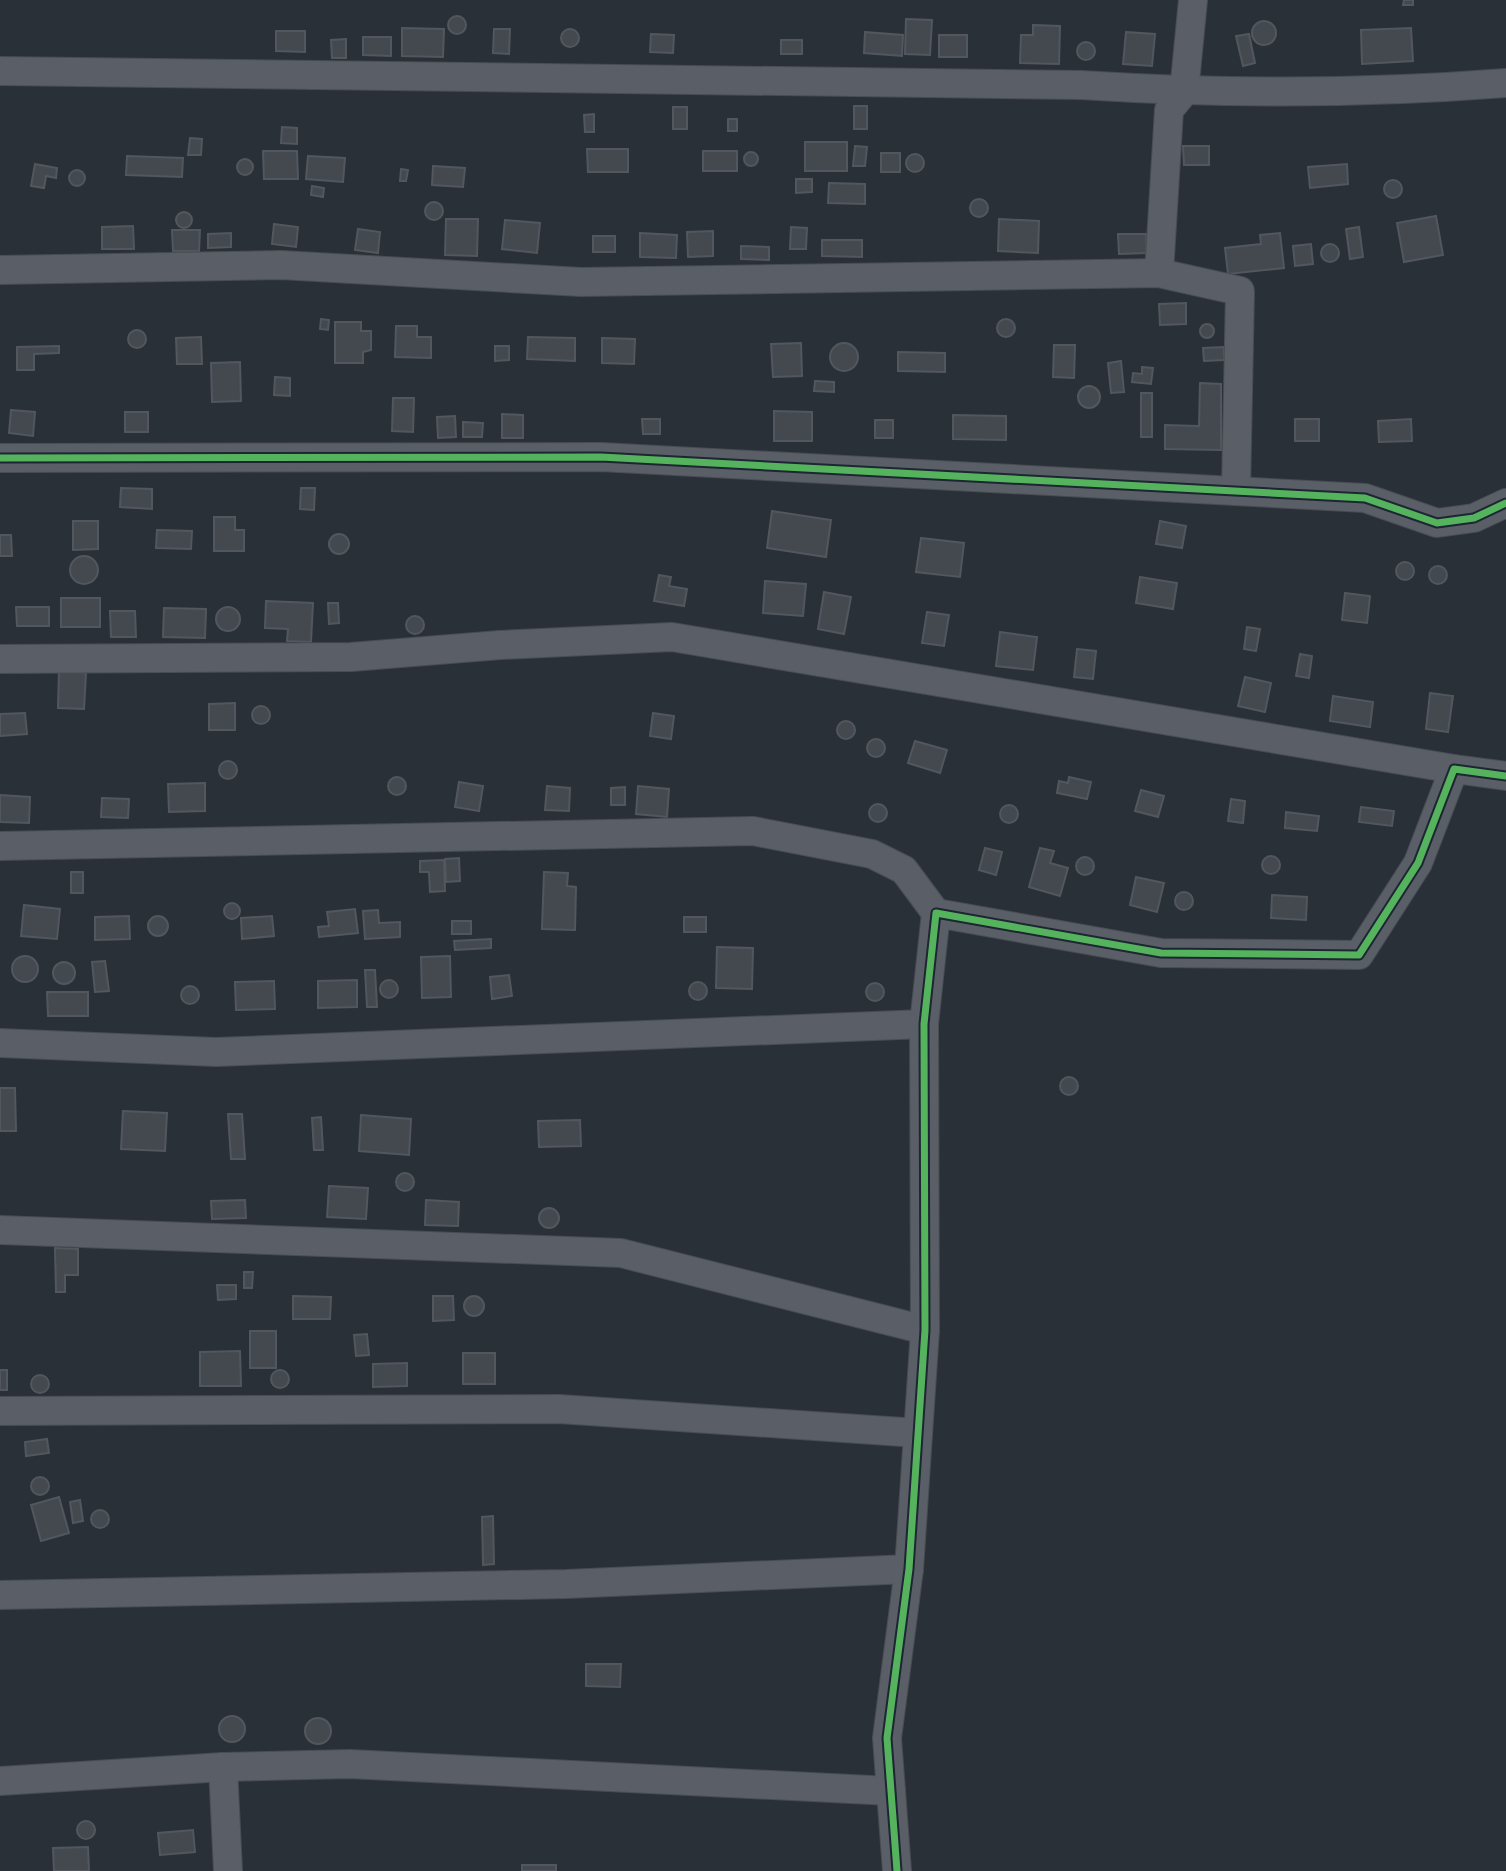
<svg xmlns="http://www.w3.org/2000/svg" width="1506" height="1871" font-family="Figtree,sans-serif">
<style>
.building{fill:#444950;stroke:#52575f;stroke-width:2}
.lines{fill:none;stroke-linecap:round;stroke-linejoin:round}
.minor-casing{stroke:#484c53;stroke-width:30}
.minor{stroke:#5a5e66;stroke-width:28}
.cycleway-casing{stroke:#1d2633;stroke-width:11}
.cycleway{stroke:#56b35d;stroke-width:7}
</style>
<rect width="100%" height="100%" fill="#2a3038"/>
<g class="building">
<path d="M1404,0h9v5h-10z"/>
<circle cx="457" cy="25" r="9"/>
<path d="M906,19l26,1 -2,35 -25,-1z"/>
<circle cx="1264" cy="33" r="12"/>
<path d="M1033,25l27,1 -1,38 -39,-1 1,-28h12z"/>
<path d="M402,28l42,1 -1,28 -41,-1z"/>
<path d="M1411,28l2,33 -51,3 -1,-34z"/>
<circle cx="570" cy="38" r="9"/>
<path d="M494,29h16l-1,25 -16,-1z"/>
<path d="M276,31h29v21l-29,-1z"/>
<path d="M865,32l38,3 -1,21 -38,-3z"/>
<path d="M1126,32l29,2 -3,32 -29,-2z"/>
<path d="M651,34l23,1 -1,18 -23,-1z"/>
<path d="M1249,34l6,29 -12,3 -7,-30z"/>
<rect x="939" y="35" width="28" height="22"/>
<path d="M363,37h28v19l-28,-1z"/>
<path d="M346,39v19h-14l-1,-18z"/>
<rect x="781" y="40" width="21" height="14"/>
<circle cx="1086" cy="51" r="9"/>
<rect x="854" y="106" width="13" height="23"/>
<rect x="673" y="107" width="14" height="22"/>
<path d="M594,114v18h-9l-1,-17z"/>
<rect x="728" y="119" width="9" height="12"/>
<path d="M282,127l15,1v16l-16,-1z"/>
<path d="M190,138l12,1 -1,16h-13z"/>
<rect x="805" y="142" width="42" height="29"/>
<path d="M855,146l12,1 -2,19h-12z"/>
<path d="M1183,146h26v19h-25z"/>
<path d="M587,149h41v23h-40z"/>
<path d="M263,151h34l1,28h-34z"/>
<rect x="703" y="151" width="34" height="20"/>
<circle cx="751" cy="159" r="7"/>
<rect x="881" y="153" width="19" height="19"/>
<circle cx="915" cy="163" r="9"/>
<path d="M127,156l56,2 -1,19 -56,-2z"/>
<path d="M308,156l37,2 -2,24 -37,-3z"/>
<circle cx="245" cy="167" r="8"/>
<path d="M35,164l22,4 -1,10 -10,-2 -2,12 -13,-2z"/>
<path d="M1347,164l1,20 -38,4 -2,-21z"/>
<path d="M433,166l32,2 -2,19 -31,-2z"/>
<path d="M401,169l7,1 -2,11h-6z"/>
<circle cx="77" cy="178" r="8"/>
<path d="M796,179h16v13l-16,1z"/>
<circle cx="1393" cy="189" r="9"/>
<path d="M829,183l36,1v20l-37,-1z"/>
<path d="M312,186l12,2 -1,9 -12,-2z"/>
<circle cx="979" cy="208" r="9"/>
<circle cx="434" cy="211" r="9"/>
<circle cx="184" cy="220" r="8"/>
<path d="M1436,216l7,39 -39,7 -7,-39z"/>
<path d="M446,219h32l-1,37 -32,-1z"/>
<path d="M999,219l40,2 -1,32 -40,-2z"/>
<path d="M505,220l35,3 -3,30 -35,-4z"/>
<path d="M274,224l24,3 -2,20 -24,-3z"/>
<path d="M133,226l1,23h-32v-22z"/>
<path d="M791,227l16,1 -1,21h-16z"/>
<path d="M1359,227l4,30 -13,2 -4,-30z"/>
<path d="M358,229l22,3 -2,21 -23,-3z"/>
<path d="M172,230h28l-1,21h-26z"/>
<path d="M713,231v25l-25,1 -1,-25z"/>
<path d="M231,233v14l-23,1v-14z"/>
<path d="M640,233l37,2 -1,23 -36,-1z"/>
<path d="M1280,233l4,35 -56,6 -3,-26 36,-4 -1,-9z"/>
<path d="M1118,234h28l1,19 -28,1z"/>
<rect x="593" y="236" width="22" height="16"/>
<path d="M822,240h40v17l-40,-1z"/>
<circle cx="1330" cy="253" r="9"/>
<path d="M1311,244l2,20 -18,2 -2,-20z"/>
<path d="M741,246l28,1v13l-28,-1z"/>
<path d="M1186,303v21l-26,1 -1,-21z"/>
<circle cx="1006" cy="328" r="9"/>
<path d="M321,319l8,1 -1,10 -8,-1z"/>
<path d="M335,322h26v9h10v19l-8,2v11h-28z"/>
<circle cx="1207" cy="331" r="7"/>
<path d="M396,326h21v11h14v21l-36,-1z"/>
<circle cx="137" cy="339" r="9"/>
<path d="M201,337l1,27h-25l-1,-26z"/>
<path d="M528,337l47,1v23l-48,-2z"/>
<path d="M602,338l33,1 -1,25 -32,-1z"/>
<path d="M801,343l1,33 -29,1 -2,-33z"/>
<circle cx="844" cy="357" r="14"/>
<path d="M1054,345h21l-1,33 -21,-1z"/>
<path d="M59,346v7l-25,1v16h-17v-23z"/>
<path d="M495,346h14v14l-14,1z"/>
<path d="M1224,347v13l-20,1 -1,-13z"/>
<path d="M898,352l47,1v19l-47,-1z"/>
<path d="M1121,361l3,31 -13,1 -3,-30z"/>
<path d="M240,362l1,39 -29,1 -1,-39z"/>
<path d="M1142,367l11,1 -2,16 -19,-2 1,-9 9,1z"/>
<path d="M275,377l15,1v18l-16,-1z"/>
<path d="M815,381l19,1v10l-20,-1z"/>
<path d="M1200,383l21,1v66l-56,-1v-24l34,1z"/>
<circle cx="1089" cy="397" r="11"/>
<rect x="1141" y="393" width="11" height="44"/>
<path d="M393,398h21l-1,34 -21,-1z"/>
<path d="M11,410l24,2 -2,24 -24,-3z"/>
<path d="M774,411l38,1v29h-38z"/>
<rect x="125" y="412" width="23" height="20"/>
<path d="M502,414l21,1v23h-21z"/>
<path d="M953,415l53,1v24l-53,-1z"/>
<path d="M455,416l1,21 -18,1 -1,-21z"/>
<path d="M642,419h18v15h-17z"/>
<rect x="1295" y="419" width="24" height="22"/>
<path d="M1411,419l1,22 -33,1 -1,-21z"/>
<rect x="875" y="420" width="18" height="18"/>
<path d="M463,422l20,1 -1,14h-19z"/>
<path d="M121,488l31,1v20l-32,-2z"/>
<path d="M301,488h14l-1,22 -14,-1z"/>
<path d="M772,511l59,9 -5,37 -59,-9z"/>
<path d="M214,517h21v13h9v21h-30z"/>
<path d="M73,521h25v28l-25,1z"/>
<path d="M1160,521l26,5 -4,22 -26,-4z"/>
<path d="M157,530l35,1 -1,18 -35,-1z"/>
<circle cx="339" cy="544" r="10"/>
<path d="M0,535h11l1,21h-12z"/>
<path d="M921,538l43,5 -4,34 -44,-5z"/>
<circle cx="84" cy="570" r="14"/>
<circle cx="1405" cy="571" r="9"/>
<circle cx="1438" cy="575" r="9"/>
<path d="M659,575l12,2 -2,9 18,3 -3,17 -30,-5z"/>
<path d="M1140,577l37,6 -4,26 -37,-6z"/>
<path d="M765,581l41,3 -3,32 -40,-3z"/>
<path d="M824,592l27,5 -7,37 -26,-5z"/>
<path d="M1345,593l25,3 -3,27 -25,-3z"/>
<rect x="61" y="598" width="39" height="29"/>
<path d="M266,601l47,2 -2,39 -24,-1 1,-12 -23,-1z"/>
<path d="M328,603h10l1,20 -10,1z"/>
<circle cx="228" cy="619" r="12"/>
<path d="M16,607h33v19h-32z"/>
<path d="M164,608l42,1 -1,29 -42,-1z"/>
<path d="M110,611h25l1,26h-25z"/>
<path d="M927,612l22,3 -5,31 -22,-3z"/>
<circle cx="415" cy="625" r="9"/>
<path d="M1247,627l13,2 -4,22 -12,-2z"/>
<path d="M1000,632l37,5 -4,33 -37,-4z"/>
<path d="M1077,649l19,2 -3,28 -19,-2z"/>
<path d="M1300,654l12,2 -3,22 -13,-2z"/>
<path d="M59,671l27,2 -2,36 -26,-1z"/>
<path d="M1245,677l26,6 -6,29 -27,-6z"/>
<path d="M1430,693l23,3 -5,36 -22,-3z"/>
<path d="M1333,696l40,6 -3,25 -40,-6z"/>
<path d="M235,703v27h-26v-26z"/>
<circle cx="261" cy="715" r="9"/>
<path d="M25,713l2,21 -27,2v-22z"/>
<path d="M653,713l21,3 -3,23 -21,-3z"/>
<circle cx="846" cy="730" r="9"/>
<circle cx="876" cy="748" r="9"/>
<path d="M915,741l32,9 -7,23 -32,-10z"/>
<circle cx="228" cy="770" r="9"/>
<circle cx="397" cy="786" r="9"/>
<path d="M1069,777l22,5 -4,17 -30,-6 2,-12 9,2z"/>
<path d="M459,782l24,4 -4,25 -24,-4z"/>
<path d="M205,783v28l-36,1 -1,-28z"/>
<path d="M547,786l23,2 -1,23 -24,-1z"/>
<path d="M638,786l31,3 -2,28 -31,-3z"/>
<path d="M625,787v18h-14v-17z"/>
<path d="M1141,790l23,6 -6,21 -23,-6z"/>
<path d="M0,795l30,2 -1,26 -29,-1z"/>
<path d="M102,798l27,1 -1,19 -27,-1z"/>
<path d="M1231,799l14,2 -2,22 -15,-2z"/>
<circle cx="878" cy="813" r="9"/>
<circle cx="1009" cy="814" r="9"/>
<path d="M1361,807l33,4 -2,15 -33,-4z"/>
<path d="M1286,812l33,4 -2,15 -32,-3z"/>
<path d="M985,848l17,4 -6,23 -17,-5z"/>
<path d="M1040,848l14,3 -4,12 18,5 -8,28 -31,-9z"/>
<circle cx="1271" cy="865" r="9"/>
<circle cx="1085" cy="866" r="9"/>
<path d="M459,858l1,23 -14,1 -1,-23z"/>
<path d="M444,860l1,31 -15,1 -1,-20h-9v-11z"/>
<rect x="71" y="872" width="12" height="21"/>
<path d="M544,872l24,1 -1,13 9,1 -1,43 -33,-1z"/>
<path d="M1136,877l28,6 -7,29 -27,-7z"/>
<circle cx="1184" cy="901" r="9"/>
<path d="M1272,895l35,2 -1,23 -35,-2z"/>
<circle cx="232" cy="911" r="8"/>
<path d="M24,905l36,4 -3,30 -36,-3z"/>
<path d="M355,909l3,24 -39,4 -1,-10 11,-1 -2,-14z"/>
<path d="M378,910l1,13 21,-1v15l-35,2 -2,-28z"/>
<circle cx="158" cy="926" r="10"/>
<path d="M129,916l1,23 -35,1v-23z"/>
<path d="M272,916l2,20 -32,3 -1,-21z"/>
<rect x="684" y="917" width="22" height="15"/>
<rect x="452" y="921" width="19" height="13"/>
<path d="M491,939v9l-36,2 -1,-9z"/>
<path d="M717,947l36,1 -1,41 -36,-1z"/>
<path d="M450,956l1,41 -29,1 -1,-41z"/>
<circle cx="25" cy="969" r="13"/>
<path d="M105,961l4,30 -14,1 -3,-30z"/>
<circle cx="64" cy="973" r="11"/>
<path d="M365,970h10l2,37h-10z"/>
<path d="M509,975l3,21 -20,3 -2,-22z"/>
<circle cx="389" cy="989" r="9"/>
<path d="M357,980v27l-39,1v-27z"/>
<path d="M274,981l1,28 -39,1 -1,-28z"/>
<circle cx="698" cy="991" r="9"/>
<circle cx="875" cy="992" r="9"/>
<circle cx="190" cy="995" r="9"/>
<path d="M47,992h41v24h-40z"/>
<circle cx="1069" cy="1086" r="9"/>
<path d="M0,1088h15l1,43h-16z"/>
<path d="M123,1111l44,2 -2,38 -44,-2z"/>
<path d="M228,1114h14l3,45h-14z"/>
<path d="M361,1115l50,4 -2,36 -50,-4z"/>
<path d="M321,1117l2,33h-9l-2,-32z"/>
<path d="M580,1120l1,26 -42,1 -1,-26z"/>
<circle cx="405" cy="1182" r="9"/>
<path d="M329,1186l39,2 -2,31 -39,-2z"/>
<path d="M245,1200l1,18 -34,1 -1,-18z"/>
<path d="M426,1200l33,2 -1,24 -33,-1z"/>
<circle cx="549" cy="1218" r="10"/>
<path d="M55,1248l23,1v26h-13v17h-9z"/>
<path d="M244,1272h9l-1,16h-8z"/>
<path d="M217,1285h19v14l-18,1z"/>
<circle cx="474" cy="1306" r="10"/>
<path d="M293,1296l38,1 -1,22h-37z"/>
<path d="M433,1296h20l1,24 -21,1z"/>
<rect x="250" y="1331" width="26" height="37"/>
<path d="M367,1334l2,21 -13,1 -2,-21z"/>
<path d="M240,1351l1,35h-41v-34z"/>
<rect x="463" y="1353" width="32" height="31"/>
<path d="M407,1363v23l-34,1v-23z"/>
<circle cx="280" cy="1379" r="9"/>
<rect x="0" y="1370" width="7" height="20"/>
<circle cx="40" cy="1384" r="9"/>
<path d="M47,1439l2,14 -23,3 -1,-14z"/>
<circle cx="40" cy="1486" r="9"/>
<path d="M59,1497l10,36 -28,8 -10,-36z"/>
<path d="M80,1500l3,21 -10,2 -3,-21z"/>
<circle cx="100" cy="1519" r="9"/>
<path d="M493,1516l1,48 -11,1 -1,-48z"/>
<path d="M586,1664h35l-1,23 -34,-1z"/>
<circle cx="232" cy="1729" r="13"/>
<circle cx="318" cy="1731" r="13"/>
<circle cx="86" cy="1830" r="9"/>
<path d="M193,1830l2,22 -35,3 -2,-22z"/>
<path d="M88,1847l1,24h-35l-1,-23z"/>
<rect x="522" y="1865" width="34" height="6"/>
</g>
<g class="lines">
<defs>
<g id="minor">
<path d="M0,71l1081,14c142,9 283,9 425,-2"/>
<path d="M0,270l281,-5 300,17 578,-9 81,18 -4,200"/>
<path d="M1159,273l10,-163 15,-18 9,-92"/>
<path d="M0,458l601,-1 764,41 72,25 37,-5 32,-15"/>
<path d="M0,659l351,-2 149,-12 172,-8 782,132"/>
<path d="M0,846l753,-15 119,23 32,16 32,43"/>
<path d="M0,1043l216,9 708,-28"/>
<path d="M0,1230l621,23 304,77"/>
<path d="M0,1411l559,-2 359,24"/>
<path d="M0,1595l566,-11 343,-15"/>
<path d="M223,1767l5,104"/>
<path d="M0,1781l223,-14 127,-3 541,27"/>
<path d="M897,1871l-10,-133 22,-169 16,-239 -1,-306 12,-111 225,40 198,2 59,-92 36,-94 52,7"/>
</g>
</defs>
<use href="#minor" class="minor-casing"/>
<use href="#minor" class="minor"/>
<defs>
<g id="cycleway">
<path d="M0,458l601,-1 764,41 72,25 37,-5 32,-15"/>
<path d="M897,1871l-10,-133 22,-169 16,-239 -1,-306 12,-111 225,40 198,2 59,-92 36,-94 52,7"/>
</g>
</defs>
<use href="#cycleway" class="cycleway-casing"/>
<use href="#cycleway" class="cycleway"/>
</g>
</svg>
